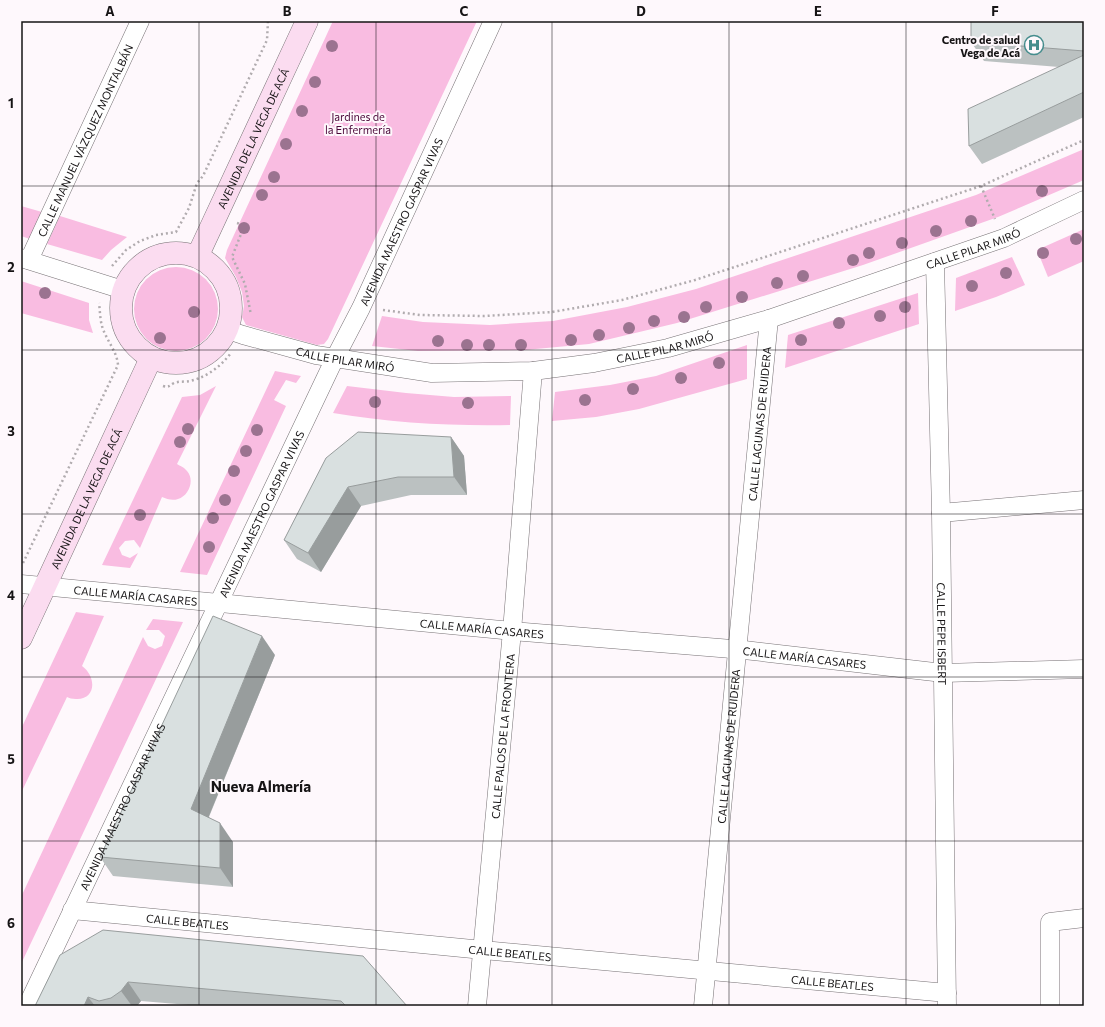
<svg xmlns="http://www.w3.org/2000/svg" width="1105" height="1027" font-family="Commissioner,sans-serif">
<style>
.green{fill:#f9bce1}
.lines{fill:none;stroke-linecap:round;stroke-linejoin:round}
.street-casing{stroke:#777275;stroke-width:19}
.secondary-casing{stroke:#777275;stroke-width:23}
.path{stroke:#b1acaf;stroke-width:2.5;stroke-dasharray:2 3;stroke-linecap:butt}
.street{stroke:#fff;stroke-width:18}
.secondary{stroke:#fbdcf0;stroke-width:22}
.tree{fill:#9b7390}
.wall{fill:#bbc1c1}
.shaded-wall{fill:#989d9d}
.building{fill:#d9e0e0;stroke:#989d9d}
.grid{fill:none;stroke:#161415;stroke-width:1;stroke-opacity:0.55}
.labels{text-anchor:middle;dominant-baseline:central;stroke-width:4;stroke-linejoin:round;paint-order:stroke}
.poi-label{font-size:11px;font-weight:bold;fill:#161415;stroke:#fef8fc;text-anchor:end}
.park-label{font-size:11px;fill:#4a0738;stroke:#fef8fc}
.street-label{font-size:11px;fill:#161415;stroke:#fef8fc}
.district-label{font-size:15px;font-weight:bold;fill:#161415;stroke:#fef8fc}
.neatline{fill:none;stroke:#161415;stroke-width:1.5}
.grid-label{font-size:13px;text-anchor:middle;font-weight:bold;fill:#161415}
</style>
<rect width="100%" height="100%" fill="#fef8fc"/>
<g class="green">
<path d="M333,21h144l-149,318 -4,5 -7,1 -71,-20 -4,-8 2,-11 -2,-14 -6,-15 -11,-19 2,-8z"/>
<path d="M1084,149v31l-86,37 -135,48 -186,58 -88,21 -64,6 -107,1 -46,-5 10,-30 41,6 67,3 63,-4 74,-14 69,-18 280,-94z"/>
<path d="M21,206l21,6 -12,27 -9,-3z"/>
<path d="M60,216l67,21 -16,13 -9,10 -55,-16z"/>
<path d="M1084,229v32l-36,16 -11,-27z"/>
<path d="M1012,257l13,28 -29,12 -41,14 1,-33z"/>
<circle cx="176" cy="309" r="42"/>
<path d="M21,281l68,22v17l4,13 -72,-20z"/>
<path d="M918,293l1,31 -134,44 3,-33z"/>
<path d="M747,345v34l-108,30 -43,8 -44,4 3,-29 55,-7 46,-9z"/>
<path d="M275,371l26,5 -5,7 -10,-3 -12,20 12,6 -79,169 -27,-3z"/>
<path d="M216,386l-39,78c3,2 7,3 10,7 8,9 2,25 -9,28 -6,2 -11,0 -16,-2l-22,51 -6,-8 -9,1 -6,7 3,7 8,3 8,-5 -8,15 -28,-3 80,-168 18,-2z"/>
<path d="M347,386l59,7 48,4 57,-1 -1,29c-60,1 -118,-2 -177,-12z"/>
<path d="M76,612l28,4 -22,50c15,11 14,34 -6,33 -4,0 -7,-1 -9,-2l-46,96v-64z"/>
<path d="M153,619l30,3 -162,342v-67l122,-260 5,9 7,3 7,-3 3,-10 -6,-6h-13z"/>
</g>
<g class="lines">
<defs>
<g id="street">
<path d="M21,258l102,32"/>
<path id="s1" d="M29,260l111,-239"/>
<path id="s2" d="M935,262l6,251 6,493"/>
<path id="s3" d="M228,330l15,5 73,20 116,18 101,-2 61,-8 74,-15 101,-29 235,-81 80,-38"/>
<path d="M941,513l143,-13"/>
<path id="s4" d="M21,584l491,47 232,19 199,23 141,-4"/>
<path id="s5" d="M72,910l411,40 464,43"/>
<path id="s6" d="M27,1006l308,-648 26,-50 132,-287"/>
<path id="s7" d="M477,1006l35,-375 21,-260"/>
<path id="s8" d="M703,1006l66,-687"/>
<path d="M1050,1006v-84l34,-4"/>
</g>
<g id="secondary">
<circle cx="176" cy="308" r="55"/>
<path id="s9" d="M198,255l109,-234"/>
<path id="s10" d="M21,638l130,-280"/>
</g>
</defs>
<use href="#street" class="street-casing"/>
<use href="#secondary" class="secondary-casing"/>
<g class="path">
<path d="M981,186l14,33"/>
<path d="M237,223l3,1 2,3 -1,7 -9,23 13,27 6,31"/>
<path d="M112,266l14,-16 14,-9 16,-6 20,-3 13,-24 8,-25 6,-7 64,-136 1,-19"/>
<path d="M383,310l37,5 64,1 68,-4 70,-12 73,-20 286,-94 103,-46"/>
<path d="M163,386c6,2 7,-1 11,-3 5,-2 11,-1 16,-2 17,-4 30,-14 41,-28"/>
<path d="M23,563l95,-198c-1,-14 -12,-25 -16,-39 -2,-7 -2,-15 -3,-23"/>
</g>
<use href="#street" class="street"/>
<use href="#secondary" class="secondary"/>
</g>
<g class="tree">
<circle cx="332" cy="46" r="6"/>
<circle cx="315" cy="82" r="6"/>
<circle cx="302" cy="111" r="6"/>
<circle cx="286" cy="144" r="6"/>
<circle cx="274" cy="177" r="6"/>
<circle cx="1042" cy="191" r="6"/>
<circle cx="262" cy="195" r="6"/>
<circle cx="971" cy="221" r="6"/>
<circle cx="244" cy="228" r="6"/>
<circle cx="936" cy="231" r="6"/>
<circle cx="1076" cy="239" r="6"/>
<circle cx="902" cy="243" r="6"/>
<circle cx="869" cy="253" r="6"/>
<circle cx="1043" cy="253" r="6"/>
<circle cx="853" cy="260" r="6"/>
<circle cx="1006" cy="273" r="6"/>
<circle cx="803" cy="276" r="6"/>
<circle cx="777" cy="283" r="6"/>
<circle cx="972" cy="286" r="6"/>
<circle cx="45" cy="293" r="6"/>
<circle cx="742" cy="297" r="6"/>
<circle cx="706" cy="307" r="6"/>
<circle cx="905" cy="307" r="6"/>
<circle cx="194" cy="312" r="6"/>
<circle cx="880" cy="316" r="6"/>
<circle cx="684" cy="317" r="6"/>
<circle cx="654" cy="321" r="6"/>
<circle cx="839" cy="323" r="6"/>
<circle cx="629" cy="328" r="6"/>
<circle cx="599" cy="335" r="6"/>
<circle cx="160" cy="338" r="6"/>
<circle cx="571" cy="340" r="6"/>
<circle cx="801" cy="340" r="6"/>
<circle cx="438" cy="341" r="6"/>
<circle cx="467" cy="345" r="6"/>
<circle cx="489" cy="345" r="6"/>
<circle cx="521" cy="345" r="6"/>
<circle cx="719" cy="363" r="6"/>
<circle cx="681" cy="378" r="6"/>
<circle cx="633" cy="389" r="6"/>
<circle cx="585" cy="400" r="6"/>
<circle cx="375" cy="402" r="6"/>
<circle cx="468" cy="403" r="6"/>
<circle cx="188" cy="429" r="6"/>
<circle cx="257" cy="430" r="6"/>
<circle cx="180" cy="442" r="6"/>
<circle cx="246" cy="451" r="6"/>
<circle cx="234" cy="471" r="6"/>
<circle cx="225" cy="500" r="6"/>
<circle cx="140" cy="515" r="6"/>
<circle cx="213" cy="518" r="6"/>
<circle cx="209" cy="547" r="6"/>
</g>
<g class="wall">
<path d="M1084,21v96l-102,47 -13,-18 90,-79 -75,-6 -13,-19z"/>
<path d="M451,437l13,19 3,39h-56l-50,11 -40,66 -24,-13 -13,-19 42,-82z"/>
<path d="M275,655l-66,162 24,25v45l-120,-11 -13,-19z"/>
<path d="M60,955l347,51h-206l-60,-5 -4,5h-102z"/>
</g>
<g class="shaded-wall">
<path d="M451,437l13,19 3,39 -13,-18z"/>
<path d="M348,487l13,19 -40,66 -13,-19z"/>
<path d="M262,636l13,19 -71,173 -13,-19z"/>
<path d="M220,823l13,19v45l-13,-19z"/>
<path d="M128,982l13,19 -4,5h-5l-11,-15z"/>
<path d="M88,997l7,9h-11z"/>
</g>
<g class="building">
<path d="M971,21h113v30l-113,-9z"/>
<path d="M1084,55v37l-115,54 -1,-37z"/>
<path d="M358,432l93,5 3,40h-56l-50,10 -40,66 -24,-13 42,-82z"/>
<path d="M213,616l49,20 -71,173 29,14v45l-120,-11z"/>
<path d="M103,930l260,26 44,50h-61l-5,-5 -213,-19 -7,9 -10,7 -12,3 -11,-4 -4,9h-49l25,-51z"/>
</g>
<path class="grid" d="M199,21v985M376,21v985M552,21v985M729,21v985M906,21v985M21,186h1063M21,350h1063M21,514h1063M21,677h1063M21,841h1063"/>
<defs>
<symbol id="hospital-ring" viewBox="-11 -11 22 22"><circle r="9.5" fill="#fef8fc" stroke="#458d8d" stroke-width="1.5"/><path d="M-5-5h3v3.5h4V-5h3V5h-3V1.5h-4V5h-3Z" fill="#458d8d"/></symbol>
</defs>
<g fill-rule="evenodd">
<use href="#hospital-ring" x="1023" y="34" width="22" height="22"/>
</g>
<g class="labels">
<g class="poi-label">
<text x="1020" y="39">Centro de salud<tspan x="1020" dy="13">Vega de Acá</tspan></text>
</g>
<g class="park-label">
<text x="358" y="116">Jardines de<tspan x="358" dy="13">la Enfermería</tspan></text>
</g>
<g class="street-label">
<text stroke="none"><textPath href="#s9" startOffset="129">AVENIDA DE LA VEGA DE ACÁ</textPath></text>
<text stroke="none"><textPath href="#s1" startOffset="132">CALLE MANUEL VÁZQUEZ MONTALBÁN</textPath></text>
<text stroke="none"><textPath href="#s6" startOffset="869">AVENIDA MAESTRO GASPAR VIVAS</textPath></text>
<text stroke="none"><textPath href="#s3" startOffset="768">CALLE PILAR MIRÓ</textPath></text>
<text stroke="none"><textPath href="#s3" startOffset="444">CALLE PILAR MIRÓ</textPath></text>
<text stroke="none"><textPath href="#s3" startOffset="121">CALLE PILAR MIRÓ</textPath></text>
<text stroke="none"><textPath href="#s8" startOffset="585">CALLE LAGUNAS DE RUIDERA</textPath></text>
<text stroke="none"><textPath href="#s10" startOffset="154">AVENIDA DE LA VEGA DE ACÁ</textPath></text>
<text stroke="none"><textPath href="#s6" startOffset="545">AVENIDA MAESTRO GASPAR VIVAS</textPath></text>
<text stroke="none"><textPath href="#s4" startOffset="115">CALLE MARÍA CASARES</textPath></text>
<text stroke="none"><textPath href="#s4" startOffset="463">CALLE MARÍA CASARES</textPath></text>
<text stroke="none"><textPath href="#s2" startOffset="372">CALLE PEPE ISBERT</textPath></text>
<text stroke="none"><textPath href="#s4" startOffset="787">CALLE MARÍA CASARES</textPath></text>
<text stroke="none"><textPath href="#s7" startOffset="271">CALLE PALOS DE LA FRONTERA</textPath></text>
<text stroke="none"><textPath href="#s8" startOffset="261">CALLE LAGUNAS DE RUIDERA</textPath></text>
<text stroke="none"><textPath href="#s6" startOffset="221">AVENIDA MAESTRO GASPAR VIVAS</textPath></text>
<text stroke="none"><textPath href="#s5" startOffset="116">CALLE BEATLES</textPath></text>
<text stroke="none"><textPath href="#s5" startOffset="440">CALLE BEATLES</textPath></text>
<text stroke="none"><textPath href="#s5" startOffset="764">CALLE BEATLES</textPath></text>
</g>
<g class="district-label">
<text x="261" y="786">Nueva Almería</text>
</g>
</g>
<rect width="1105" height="1027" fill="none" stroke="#fef8fc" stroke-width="44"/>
<rect x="22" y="22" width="1061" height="983" class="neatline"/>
<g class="grid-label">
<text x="110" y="16">A</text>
<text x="287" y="16">B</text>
<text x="464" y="16">C</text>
<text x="641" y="16">D</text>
<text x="818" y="16">E</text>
<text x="995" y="16">F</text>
<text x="11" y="108">1</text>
<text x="11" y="272">2</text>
<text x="11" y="436">3</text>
<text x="11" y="600">4</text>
<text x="11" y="764">5</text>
<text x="11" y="928">6</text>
</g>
</svg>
